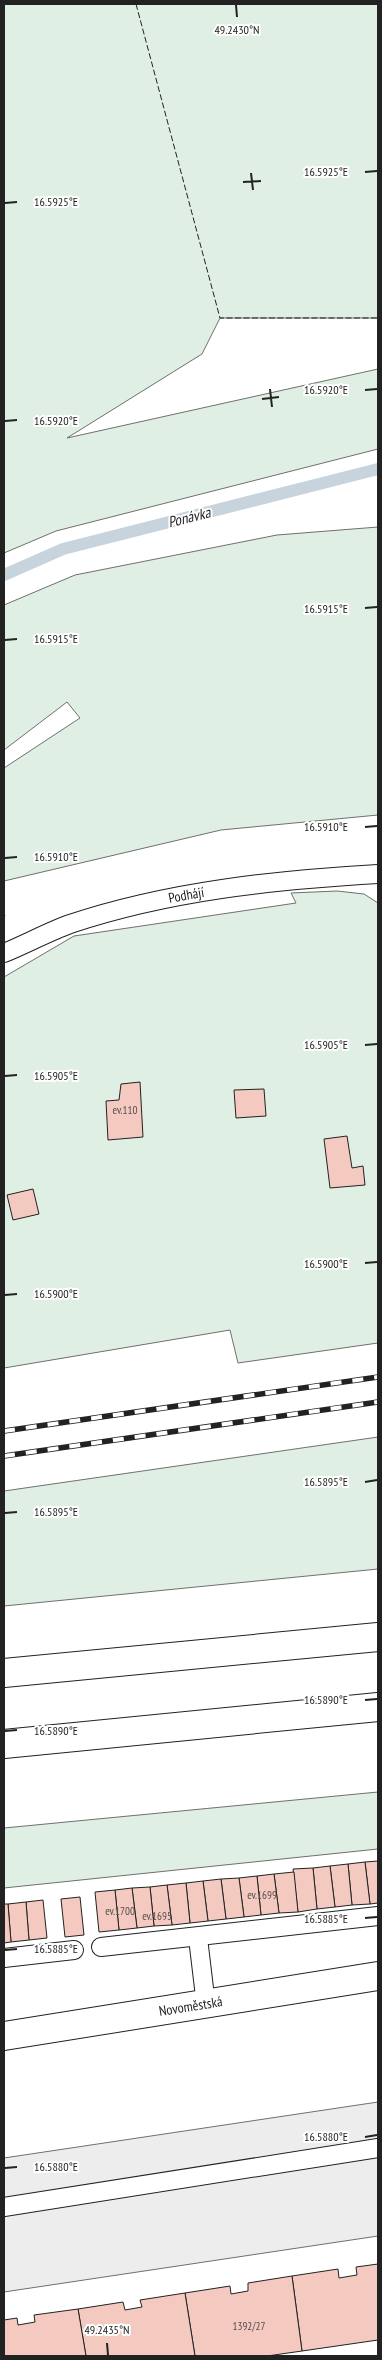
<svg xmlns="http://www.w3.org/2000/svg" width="382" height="2360" font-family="'PT Sans Narrow',sans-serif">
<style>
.green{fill:#e0efe3;stroke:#6f6f6f}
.parking{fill:#ededed;stroke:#6f6f6f}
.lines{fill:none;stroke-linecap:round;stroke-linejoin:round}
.stream{stroke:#c7d3dd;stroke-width:12}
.building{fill:#f3c9c0;stroke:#222}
.lane-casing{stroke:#222;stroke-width:20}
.secondary-casing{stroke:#222;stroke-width:30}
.highway-casing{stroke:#222;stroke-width:30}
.lane{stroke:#fff;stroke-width:18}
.secondary{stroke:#fff;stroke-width:28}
.highway{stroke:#fff;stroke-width:28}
.rail-casing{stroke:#222;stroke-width:5.5}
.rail{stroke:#fff;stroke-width:4;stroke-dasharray:11;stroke-linecap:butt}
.fence{stroke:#222;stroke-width:1;stroke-dasharray:6 2.5;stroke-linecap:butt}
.ticks{fill:none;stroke:#222;stroke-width:2}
.labels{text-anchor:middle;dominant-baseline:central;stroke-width:4;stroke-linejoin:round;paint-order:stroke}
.number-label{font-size:11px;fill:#564c4a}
.street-label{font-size:14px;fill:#222;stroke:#fff}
.water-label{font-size:15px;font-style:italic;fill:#222;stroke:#fff}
.ticks-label{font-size:12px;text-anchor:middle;fill:#222;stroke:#fff;stroke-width:4;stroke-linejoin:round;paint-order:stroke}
</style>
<rect width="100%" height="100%" fill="#fff"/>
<g class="green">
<path d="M4,4h374v314h-158l-18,36 -135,84 311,-69v80l-322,82 -52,22z"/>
<path d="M378,527v288l-157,15 -217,51v-113l76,-50 -13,-16 -63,48v-145l71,-30 202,-40z"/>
<path d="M337,891l27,3 14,9v440l-140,20 -8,-33 -226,38v-391l70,-41 222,-33 -5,-10z"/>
<path d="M378,1437v132l-374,37v-115z"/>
<path d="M378,1792v57l-374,39v-60z"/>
</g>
<path class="parking" d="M378,2102v134l-374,56v-134z"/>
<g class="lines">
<path class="stream" d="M4,575l59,-26 315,-80"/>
</g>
<g class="building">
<path d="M140,1082l3,55 -35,3 -2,-39 13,-1 2,-16z"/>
<path d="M264,1089l2,27 -30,2 -2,-28z"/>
<path d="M347,1136l5,32 11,-2 2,19 -35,3 -6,-49z"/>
<path d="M33,1189l6,25 -26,6 -6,-25z"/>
<path d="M378,1861v42l-8,1 -5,-42z"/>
<path d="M365,1862l5,42 -18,1 -4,-41z"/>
<path d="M348,1864l4,41 -17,2 -5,-41z"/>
<path d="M330,1866l5,41 -18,2 -4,-41z"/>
<path d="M313,1868l4,41 -19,3 -5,-43z"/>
<path d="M294,1872l4,40 -19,1 -5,-39z"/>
<path d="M274,1874l5,39 -18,2 -4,-39z"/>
<path d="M257,1876l4,39 -17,2 -5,-39z"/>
<path d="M239,1878l5,39 -18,2 -5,-40z"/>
<path d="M221,1879l5,40 -18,2 -5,-40z"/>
<path d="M203,1881l5,40 -18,2 -4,-40z"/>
<path d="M186,1883l4,40 -18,2 -5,-40z"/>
<path d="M167,1885l5,40 -18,1 -4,-39z"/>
<path d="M150,1887l4,39 -17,2 -5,-40z"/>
<path d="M132,1888l5,40 -18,2 -4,-40z"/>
<path d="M115,1890l4,40 -20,2 -4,-40z"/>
<path d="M80,1897l4,38 -19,2 -4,-38z"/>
<path d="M43,1900l4,38 -18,2 -3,-38z"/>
<path d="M26,1902l3,38 -18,2 -3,-38z"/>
<path d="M4,1904h4l3,38 -7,1z"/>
<path d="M378,2264v76l-76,11 -10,-75 46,-7 1,9 18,-3 -1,-8z"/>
<path d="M292,2276l10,75 -35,5h-72l-10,-63 45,-7 1,8 17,-3v-8z"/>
<path d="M185,2293l10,63h-109l-8,-47 45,-7 2,8 17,-3 -2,-7z"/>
<path d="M78,2309l8,47h-82v-36l13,-2 1,7 17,-3 -1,-7z"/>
</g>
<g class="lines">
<defs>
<g id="lane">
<path id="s1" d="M4,953c22,-9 44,-21 66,-29 99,-33 205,-44 308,-50"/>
<path d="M198,1938l8,67"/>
<path d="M101,1947l277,-31"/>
<path d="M4,1958l70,-8"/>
<path d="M4,2207l374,-59"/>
</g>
<g id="secondary">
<path id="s2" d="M4,2036l374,-60"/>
</g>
<g id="highway">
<path d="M4,1673l374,-36"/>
<path d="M4,1744l374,-37"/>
</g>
</defs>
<use href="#lane" class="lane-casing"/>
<use href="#secondary" class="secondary-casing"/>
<use href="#highway" class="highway-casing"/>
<use href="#lane" class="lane"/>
<use href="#secondary" class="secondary"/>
<use href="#highway" class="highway"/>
<defs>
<g id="rail">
<path d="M4,1431l374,-54"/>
<path d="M4,1456l374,-54"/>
</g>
</defs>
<use href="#rail" class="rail-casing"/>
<use href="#rail" class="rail"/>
<g class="fence">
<path d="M136,4l84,314h158"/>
<path d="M4,914l1,2"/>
</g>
</g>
<path class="ticks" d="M236,5l1,12M365,172l12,-1M251,173l2,17M243,182l18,-1M5,203l12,-1M270,389l2,18M365,390l12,-1M262,399l17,-2M5,421l12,-1M365,608l12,-1M5,640l12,-1M365,827l12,-1M5,858l12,-1M365,1045l12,-1M5,1076l12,-1M365,1263l12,-1M5,1295l12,-1M365,1482l12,-2M5,1513l12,-1M365,1700l12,-1M5,1731l12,-1M365,1918l12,-1M5,1950l12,-1M365,2137l12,-2M5,2168l12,-1M107,2343l1,12"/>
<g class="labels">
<g class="number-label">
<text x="125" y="1110">ev.110</text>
<text x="262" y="1895">ev.1699</text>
<text x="120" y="1911">ev.1700</text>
<text x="157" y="1916">ev.1695</text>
<text x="249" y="2326">1392/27</text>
</g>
<g class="street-label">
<text stroke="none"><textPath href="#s1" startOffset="192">Podhájí</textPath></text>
<text stroke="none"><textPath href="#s2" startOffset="189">Novoměstská</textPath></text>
</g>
<g class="water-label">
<text transform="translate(189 517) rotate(-14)">Ponávka</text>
</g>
</g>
<g class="ticks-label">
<text x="237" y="34">49.2430°N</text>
<text x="326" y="176">16.5925°E</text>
<text x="56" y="206">16.5925°E</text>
<text x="326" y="394">16.5920°E</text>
<text x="56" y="425">16.5920°E</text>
<text x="326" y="613">16.5915°E</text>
<text x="56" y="643">16.5915°E</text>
<text x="326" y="831">16.5910°E</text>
<text x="56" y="861">16.5910°E</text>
<text x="326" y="1049">16.5905°E</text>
<text x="56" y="1080">16.5905°E</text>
<text x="326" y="1268">16.5900°E</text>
<text x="56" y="1298">16.5900°E</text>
<text x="326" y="1486">16.5895°E</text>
<text x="56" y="1516">16.5895°E</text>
<text x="326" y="1704">16.5890°E</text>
<text x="56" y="1735">16.5890°E</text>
<text x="326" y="1923">16.5885°E</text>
<text x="56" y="1953">16.5885°E</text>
<text x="326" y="2141">16.5880°E</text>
<text x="56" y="2171">16.5880°E</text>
<text x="107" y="2334">49.2435°N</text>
</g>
<rect width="382" height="2360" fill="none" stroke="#222222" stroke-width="10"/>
</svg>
